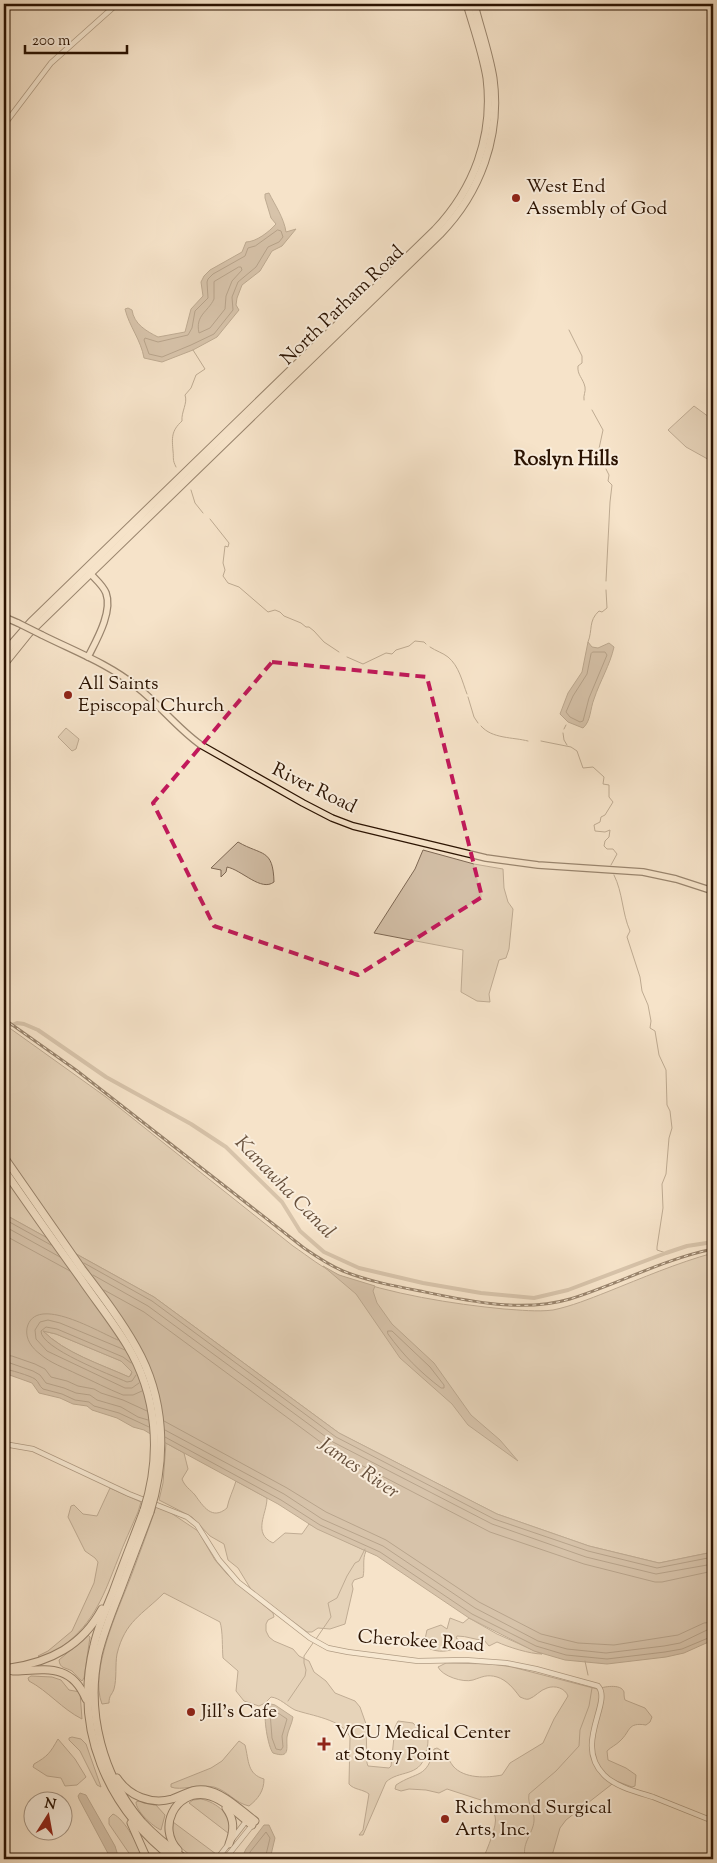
<svg xmlns="http://www.w3.org/2000/svg" width="717" height="1863" font-family="'Sorts Mill Goudy',serif">
<style>
.green{fill:#d3bfa7;stroke:#7e6854}
.water{fill:#b19c85;stroke:#7b6550;fill-rule:evenodd}
.lines{fill:none;stroke-linecap:round;stroke-linejoin:round}
.shore{stroke:#6e5743;stroke-width:1}
.stream{stroke:#7b6550;stroke-width:1}
.canal{stroke:#b19c85;stroke-width:4}
.minor-casing{stroke:#5d4633;stroke-width:6}
.major-casing{stroke:#2a1201;stroke-width:8}
.highway-casing{stroke:#2a1201;stroke-width:9}
.minor{stroke:#f9eddc;stroke-width:4.5}
.major{stroke:#f6e3c9;stroke-width:5.5}
.highway{stroke:#f6e3c9;stroke-width:7}
.rail-casing{stroke:#2a1201;stroke-width:3}
.rail{stroke:#f9eddc;stroke-width:1;stroke-dasharray:4;stroke-linecap:butt}
.major-bridge-casing{stroke:#2a1201;stroke-width:8;stroke-linecap:butt}
.highway-bridge-casing{stroke:#2a1201;stroke-width:9;stroke-linecap:butt}
.major-bridge{stroke:#f6e3c9;stroke-width:5.5}
.highway-bridge{stroke:#f6e3c9;stroke-width:7}
.marked{fill:none;stroke:#c2185b;stroke-width:4;stroke-dasharray:10 6;stroke-linejoin:round}
.poi-dot{fill:#8f2418;stroke:#f9eddc;stroke-width:2}
.labels{text-anchor:middle;dominant-baseline:central;stroke-width:4;stroke-linejoin:round;paint-order:stroke}
.poi-label{font-size:19px;fill:#2a1201;stroke:#f9eddc;text-anchor:start}
.street-label{font-size:19px;fill:#2a1201;stroke:#f9eddc}
.neighbourhood-label{font-size:20px;font-weight:bold;fill:#2a1201;stroke:#f9eddc}
.water-label{font-size:20px;font-style:italic;fill:#67503c;stroke:#f9eddc}
</style>
<rect width="100%" height="100%" fill="#f6e3c9"/>
<filter id="stains"><feTurbulence type="fractalNoise" baseFrequency=".004" numOctaves="4"/><feColorMatrix values="0 0 0 0 .2 0 0 0 0 .09 0 0 0 0 .02 0 0 0 .5 -.17"/></filter>
<radialGradient id="worn" r=".72"><stop offset=".6" stop-color="#630" stop-opacity="0"/><stop offset="1" stop-color="#630" stop-opacity=".3"/></radialGradient>
<g class="green">
<path d="M694,406l19,14v12l-4,8 4,1v21l-27,-15 -18,-17z"/>
<path d="M66,728l13,11 -3,10 -4,2 -14,-14z"/>
<path d="M238,842c24,14 35,6 36,40 -13,10 -32,-12 -47,-15l-1,5 -5,5v-7l-10,-2z"/>
<path d="M423,850l51,14 29,5 1,19 4,14 5,7 -4,40 -3,9 -7,2 -10,34 1,8 -13,-1 -16,-9 2,-42 -89,-17 41,-64z"/>
<path d="M4,1024l102,73 187,149c15,10 30,23 48,30 49,18 111,28 163,33 16,1 33,3 49,1 19,-4 36,-11 54,-18 35,-14 70,-29 106,-39v299l-54,11 -70,-17 -92,-32 -158,-81 -185,-136 -150,-83z"/>
<path d="M43,1331l13,3 65,27 11,11 -3,5c-29,-13 -64,-24 -86,-46z"/>
<path d="M166,1443l18,10 4,16 -6,10c3,8 8,10 13,16 8,11 17,26 32,13 2,-10 6,-17 9,-27l31,17c0,16 -15,35 6,45l12,-10 17,1 7,-10 57,27c-4,9 -1,17 -3,26l-9,3 -2,4 1,5 -8,35 -15,5 -12,-1 -6,4h-5l-55,-41 -14,-23 -10,-8 -4,-16 -14,-8 -18,-19 -33,-17 4,-17z"/>
<path d="M110,1488l31,14 -3,10c-7,16 -14,31 -20,47 -14,35 -23,63 -55,87 -6,5 -15,12 -24,11l-1,-1 10,-5 24,-20 22,-48 4,-21 -3,-4 -10,-7 -17,-34 3,-11 3,-1 9,9 14,2z"/>
<path d="M156,1507l12,4 30,20 17,29 12,14 46,39 1,4 -6,3 -2,4v7l3,6 5,4 19,8 6,7 10,5 5,11 12,9 9,12 20,8 5,6 6,17 1,39 1,3 21,2 2,-2 4,-39 3,-6 15,2 15,17c0,5 -1,10 -3,16 -6,21 -26,14 -39,26l-23,53h-4l4,-5 6,-36c-6,-5 -15,-4 -20,-10l1,-47c-8,-18 -38,-21 -55,-27 -8,-4 -15,-12 -24,-13l-6,6 -6,3 -15,-5 -8,-10 2,-20 -15,-13c-1,-10 0,-27 -3,-36l-56,-29c-22,22 -39,28 -47,61 -2,11 0,24 -3,35 -2,6 -5,6 -5,14l-7,1c-13,-32 16,-94 28,-125 9,-24 18,-48 26,-72z"/>
<path d="M450,1618l13,5 6,-5 28,16 45,20c-12,0 -34,-7 -45,-12l-8,4 -5,-6c-10,0 -16,-4 -27,-4l-1,2 9,6c-13,6 -21,10 -35,5l-5,-10 2,-9 14,-5 6,4z"/>
<path d="M88,1635l2,2 -6,41 -2,3c-4,-3 -7,-7 -10,-10 -7,-4 -12,-2 -13,-11z"/>
<path d="M446,1663l46,1 20,3 85,22c6,-2 24,-6 27,3 0,3 0,5 1,8l20,8 7,9 -2,5 -4,3c-19,-3 -15,6 -26,16 -4,4 -9,6 -13,10l1,9 18,8 10,7 -1,11 -3,1 -16,-6 -50,39 -6,8 -9,31h-68c4,-10 15,-34 12,-43 -2,-5 -6,-9 -8,-14l-40,-13 -8,4 -13,-3 -17,-1 -8,2 -6,-2 1,-4c21,-14 31,-6 38,-36l3,-1c8,4 11,11 16,18 11,13 34,12 49,9l8,-12 33,-20 11,-24 14,-23c-3,-8 -13,-11 -21,-8 -7,2 -12,9 -18,11 -3,1 -6,-1 -9,-2 -6,-8 -13,-17 -23,-20 -10,-3 -15,0 -24,3 -10,3 -31,-4 -35,-13z"/>
<path d="M31,1676l21,1 9,3 8,10 11,2 2,27c-20,-10 -34,-28 -53,-38l-1,-3z"/>
<path d="M72,1737l9,2 5,5 15,43 -4,-2 -17,-34 -11,-11v-2z"/>
<path d="M58,1739l17,20 11,18 -9,8 -12,1 -4,-8 -14,-2 -14,-9 1,-3c14,-8 16,-11 24,-25z"/>
<path d="M239,1741l6,4c4,16 2,29 19,34 0,12 -6,20 -15,27 -14,-3 -21,-15 -35,-19 -14,-3 -34,4 -43,0v-3l40,-16 11,-7z"/>
<path d="M201,1799c15,3 34,17 27,34l-39,-30 4,-3z"/>
<path d="M139,1801l16,3 10,11 -4,15c-9,-4 -25,-19 -25,-28z"/>
<path d="M113,1814c12,5 26,33 31,45h-11l-24,-35v-6z"/>
<path d="M173,1822l43,32 -4,5h-17l-15,-12 -8,-10z"/>
</g>
<g class="water">
<path d="M269,193c6,12 15,25 17,39l10,-3 -14,17 -10,5 -12,20 -18,14 -5,13 -1,7 3,5 -22,27 -24,13 -31,12 -18,-4c-3,-18 -15,-32 -19,-49l3,-1 4,2c2,14 14,21 26,27l27,-5 6,-23 12,-13 -2,-14 3,-6 6,-6 32,-18 4,-10c10,0 23,-10 30,-18l-5,-6 -6,-20v-4z"/>
<path d="M588,642l4,5 6,1 11,-5 5,4c-4,18 -14,34 -20,52 -4,10 -3,22 -11,29l-15,-6 -8,-8 8,-21 14,-21z"/>
<path d="M4,1214l150,83 185,136 158,81 92,32 70,17 54,-11v88l-29,13 -18,4 -59,7 -42,-4 -31,-9 -65,-33 -92,-62 -60,-27 -39,-25 -116,-63 -18,-11 -11,-3 -16,-9 -25,-8 -5,-4 -14,-2 -13,-6 -21,-5 -7,-10 -28,-10zM43,1331l13,3 65,27 11,11 -1,3 -2,2c-29,-13 -64,-24 -86,-46z"/>
<path d="M323,1266l16,9 36,11 -2,5 4,12 15,21 42,39 37,52 29,25 18,21 -50,-36 -16,-21 -52,-46 -44,-64z"/>
<path d="M271,1704l4,1 18,12c-1,7 -5,13 -6,20 -1,11 4,22 -14,16 -5,-6 -10,-36 -7,-44 1,-3 2,-4 5,-5z"/>
<path d="M80,1793l6,2 29,51 4,13h-8l-32,-60 -1,-3z"/>
<path d="M264,1825h5l6,13 -5,21h-25l-2,-4 3,-6z"/>
</g>
<g class="lines">
<g class="shore">
<path d="M278,230l3,1 2,6 -4,5 -11,5 -12,20 -18,15 -6,15 1,13 -19,24 -23,11 -29,12 -13,-3 -5,-14 1,-2 13,4 30,-7 4,-7 3,-17 13,-13 -1,-16 1,-3 5,-5 32,-18 3,-8 7,-2z"/>
<path d="M239,267h2l1,3 -10,11 -6,15 -1,13 -15,19 -11,5c-4,-18 9,-21 15,-34v-17z"/>
<path d="M593,652h12l2,3 -18,43 -6,23 -3,1 -10,-5 -4,-5 7,-16 14,-22 4,-20z"/>
<path d="M4,1219l47,26"/>
<path d="M4,1226l56,31"/>
<path d="M4,1235l66,36"/>
<path d="M84,1263l68,38 184,136 158,82 94,32 69,17 56,-11"/>
<path d="M93,1275l55,31 185,136 159,82 94,33 70,17 57,-10"/>
<path d="M104,1290l40,22 186,137 160,83 94,32 71,18h7l51,-11"/>
<path d="M388,1331h4l38,36 14,18v3h-3c-21,-16 -38,-33 -53,-54z"/>
<path d="M118,1340c-18,-7 -83,-47 -91,-12 -2,11 5,20 13,26 10,9 25,14 37,20 16,7 31,15 46,21h10l9,-4"/>
<path d="M125,1350l-65,-27 -12,-3 -8,2 -5,8 1,9 11,12 78,37h7l7,-5"/>
<path d="M4,1355l8,1 23,8 10,5 6,8 16,4 11,5 16,3 7,4 22,7 24,11"/>
<path d="M4,1362l6,1 23,8 7,4 6,8 18,5 12,5 14,2 7,5 24,7 17,10 10,3"/>
<path d="M131,1363l-8,-6 -66,-28 -11,-2 -5,4c-1,17 70,44 86,51l5,-1 4,-6"/>
<path d="M4,1369c4,0 27,7 31,10 4,3 4,7 8,10l19,5 13,6 14,2 5,4 25,7 30,14"/>
<path d="M164,1421l123,67 39,24 60,28 93,62 62,32 37,9 36,2 64,-10 26,-12 9,-1"/>
<path d="M165,1430l119,64 38,25 61,27 92,62 63,33 29,8 39,4 58,-7 16,-3 27,-13 6,-1"/>
<path d="M165,1437l116,63 39,25 60,27 92,62 64,32 30,9 41,4 58,-7 17,-3 31,-13"/>
<path d="M272,1709l15,10 -5,17 1,11 -2,3 -5,-1 -4,-11 -2,-26z"/>
<path d="M249,1859l1,-7 16,-20 4,6 -5,21"/>
</g>
<g class="stream">
<path d="M569,330l13,26v7l-4,3c-1,9 5,12 7,21 1,5 -2,8 -1,13"/>
<path d="M592,410l11,20 -6,28 3,4"/>
<path d="M176,467c-4,-8 -2,-8 -3,-16 -1,-13 -2,-20 9,-30 -1,-9 6,-18 3,-26l6,-7 5,-13 9,-6 -12,-19"/>
<path d="M191,490l4,13 8,10"/>
<path d="M210,519l19,24 -1,4 -3,-1 -2,17 2,7 -2,6 5,7 11,4 29,25 7,-2 5,2 4,4 17,7 5,4h3l5,4 10,11 15,10"/>
<path d="M606,581l4,-79 2,-17 -4,-4 1,-6 -3,-6"/>
<path d="M588,642c5,-12 0,-21 11,-31l3,1 5,-4 -1,-18"/>
<path d="M430,647c6,4 13,6 18,10 11,9 14,24 19,37"/>
<path d="M347,657l16,7 23,-11 6,1 4,-4 13,-4 6,-5 9,1 2,2"/>
<path d="M468,697l6,20 4,6"/>
<path d="M481,726c11,13 32,11 47,15"/>
<path d="M564,729l2,-4"/>
<path d="M563,733l1,7 3,5"/>
<path d="M541,741l30,6 6,4 6,17 10,-1 11,10 -1,7 6,1v12l4,5 -8,13 -4,2 -1,5 -6,3 1,6 10,1 5,-2 -1,7 -4,4 -1,5 3,3h6l4,5 -6,11"/>
<path d="M614,875c9,18 8,38 16,56l-3,6 13,40 2,14 6,14 3,16 -1,7 5,3 4,24 7,15 1,35 3,6 2,17 -3,10 -3,36 -4,10 1,24 -6,39v3l9,3"/>
<path d="M316,1639l15,-22 -3,-14 9,-5 10,-22 8,-13 4,-2 6,-12"/>
<path d="M585,1661l3,14"/>
<path d="M288,1701l17,-25 1,-6 -2,-7v-7l9,-13"/>
<path d="M526,1859c-6,-14 7,-25 8,-38 1,-10 -7,-16 -5,-27l27,-23 23,-25 1,-16 9,-24 3,-18"/>
</g>
<path class="canal" d="M4,1028l13,-5 7,1 14,6 68,47 85,47 35,23 56,55 18,29 24,21 35,16 64,15 58,10 53,5 34,-8 98,-37 21,-7 26,-4"/>
<defs>
<g id="minor">
<path d="M4,125l47,-62 66,-59"/>
<path d="M4,1444l29,5 96,45 58,23 10,8 22,35 19,22 72,56 18,10 20,4 70,9 47,-1 41,3 30,6 62,17c15,16 -25,58 6,89 12,12 33,17 49,22 20,8 40,16 60,24"/>
<path d="M4,1672h6"/>
<path d="M217,1859l30,-39"/>
<path d="M225,1859l28,-35"/>
</g>
<g id="major">
<path d="M4,617l14,6"/>
<path d="M42,635c32,16 67,29 95,52 23,18 40,41 64,58l102,58 29,15 21,8 133,32 52,7 105,7 33,7 37,12"/>
<path d="M88,657c8,-16 25,-45 18,-64 -3,-8 -12,-15 -17,-21"/>
</g>
<g id="highway">
<path d="M4,653l27,-31 404,-392c39,-41 59,-94 52,-152 -4,-25 -13,-50 -20,-74"/>
<path d="M4,664l25,-31 411,-399c40,-41 61,-98 53,-156 -4,-25 -13,-50 -19,-74"/>
<path d="M144,1510c-10,27 -21,54 -31,82 -7,17 -15,35 -19,53 -21,84 13,163 80,214"/>
<path d="M150,1512c-10,27 -21,55 -31,82 -8,20 -16,40 -21,61 -12,59 5,122 44,167 13,14 28,26 43,37"/>
<path d="M10,1668c40,-6 72,-22 92,-59"/>
<path d="M13,1671c33,-1 58,-8 73,28"/>
<path d="M117,1778c12,18 34,27 55,21 12,-4 21,-11 33,-9 19,3 35,20 50,31"/>
<path d="M226,1808c9,12 8,23 3,36"/>
<path d="M131,1823l16,36"/>
<path d="M178,1850c-21,-22 -3,-60 28,-55 17,3 33,20 46,30"/>
</g>
</defs>
<use href="#minor" class="minor-casing"/>
<use href="#major" class="major-casing"/>
<use href="#highway" class="highway-casing"/>
<use href="#minor" class="minor"/>
<use href="#major" class="major"/>
<use href="#highway" class="highway"/>
<defs>
<path id="rail" d="M4,1019l72,51 228,178c13,9 25,17 39,23 25,10 51,15 77,20 48,10 102,22 150,8 48,-15 94,-40 143,-50"/>
</defs>
<use href="#rail" class="rail-casing"/>
<use href="#rail" class="rail"/>
<defs>
<path id="major-bridge" d="M18,623l24,12"/>
<g id="highway-bridge">
<path d="M4,1157c26,37 52,75 78,112 19,25 39,51 54,78 29,51 31,110 14,165"/>
<path d="M4,1170c25,36 51,73 77,109 15,22 32,43 46,66 30,50 35,109 17,165"/>
</g>
</defs>
<use href="#major-bridge" class="major-bridge-casing"/>
<use href="#highway-bridge" class="highway-bridge-casing"/>
<use href="#major-bridge" class="major-bridge"/>
<use href="#highway-bridge" class="highway-bridge"/>
</g>
<path d="M0 0H717V1863H0ZM272,662l155,15 55,220 -124,78 -144,-49 -61,-123z" fill="#f6e3c9" fill-opacity=".55" fill-rule="evenodd"/>
<path class="marked" d="M272,662l155,15 55,220 -124,78 -144,-49 -61,-123z"/>
<g class="poi-dot">
<circle cx="516" cy="198" r="5"/>
<circle cx="68" cy="695" r="5"/>
<circle cx="191" cy="1712" r="5"/>
<path d="M321.5 1736.5h5v5h5v5h-5v5h-5v-5h-5v-5h5z"/>
<circle cx="445" cy="1819" r="5"/>
</g>
<g class="labels">
<g class="poi-label">
<text x="526" y="187">West End<tspan x="526" dy="22">Assembly of God</tspan></text>
<text x="78" y="684">All Saints<tspan x="78" dy="22">Episcopal Church</tspan></text>
<text x="201" y="1712">Jill's Cafe</text>
<text x="335" y="1733">VCU Medical Center<tspan x="335" dy="22">at Stony Point</tspan></text>
<text x="455" y="1808">Richmond Surgical<tspan x="455" dy="22">Arts, Inc.</tspan></text>
</g>
<g class="street-label">
<text transform="translate(343 306) rotate(-44)">North Parham Road</text>
<text transform="translate(314 789) rotate(26)">River Road</text>
<text transform="translate(421 1642) rotate(4)">Cherokee Road</text>
</g>
<g class="neighbourhood-label">
<text x="566" y="460">Roslyn Hills</text>
</g>
<g class="water-label">
<text transform="translate(284 1188) rotate(46)">Kanawha Canal</text>
<text transform="translate(358 1469) rotate(34)">James River</text>
</g>
</g>
<rect width="717" height="1863" fill="none" stroke="#f6e3c9" stroke-width="20"/>
<rect x="5" y="5" width="707" height="1853" fill="none" stroke="#2a1201" stroke-width="2.5"/>
<rect x="10" y="10" width="697" height="1843" fill="none" stroke="#2a1201"/>
<g transform="translate(48 1816) rotate(11)"><circle r="24" fill="#f9eddc" stroke="#a69584"/>
<path d="M0-4L9 19L0 12L-9 19Z" fill="#8f2418"/>
<text y="-8" font-size="14" font-weight="bold" text-anchor="middle" fill="#2a1201">N</text>
</g>
<path d="M25 45v8h102v-8" fill="none" stroke="#2a1201" stroke-width="2.5"/>
<text x="32" y="45" font-size="15" fill="#2a1201" stroke="#f9eddc" stroke-width="4" paint-order="stroke">200 m</text>
<rect width="100%" height="100%" filter="url(#stains)"/>
<rect width="100%" height="100%" fill="url(#worn)"/>
</svg>
